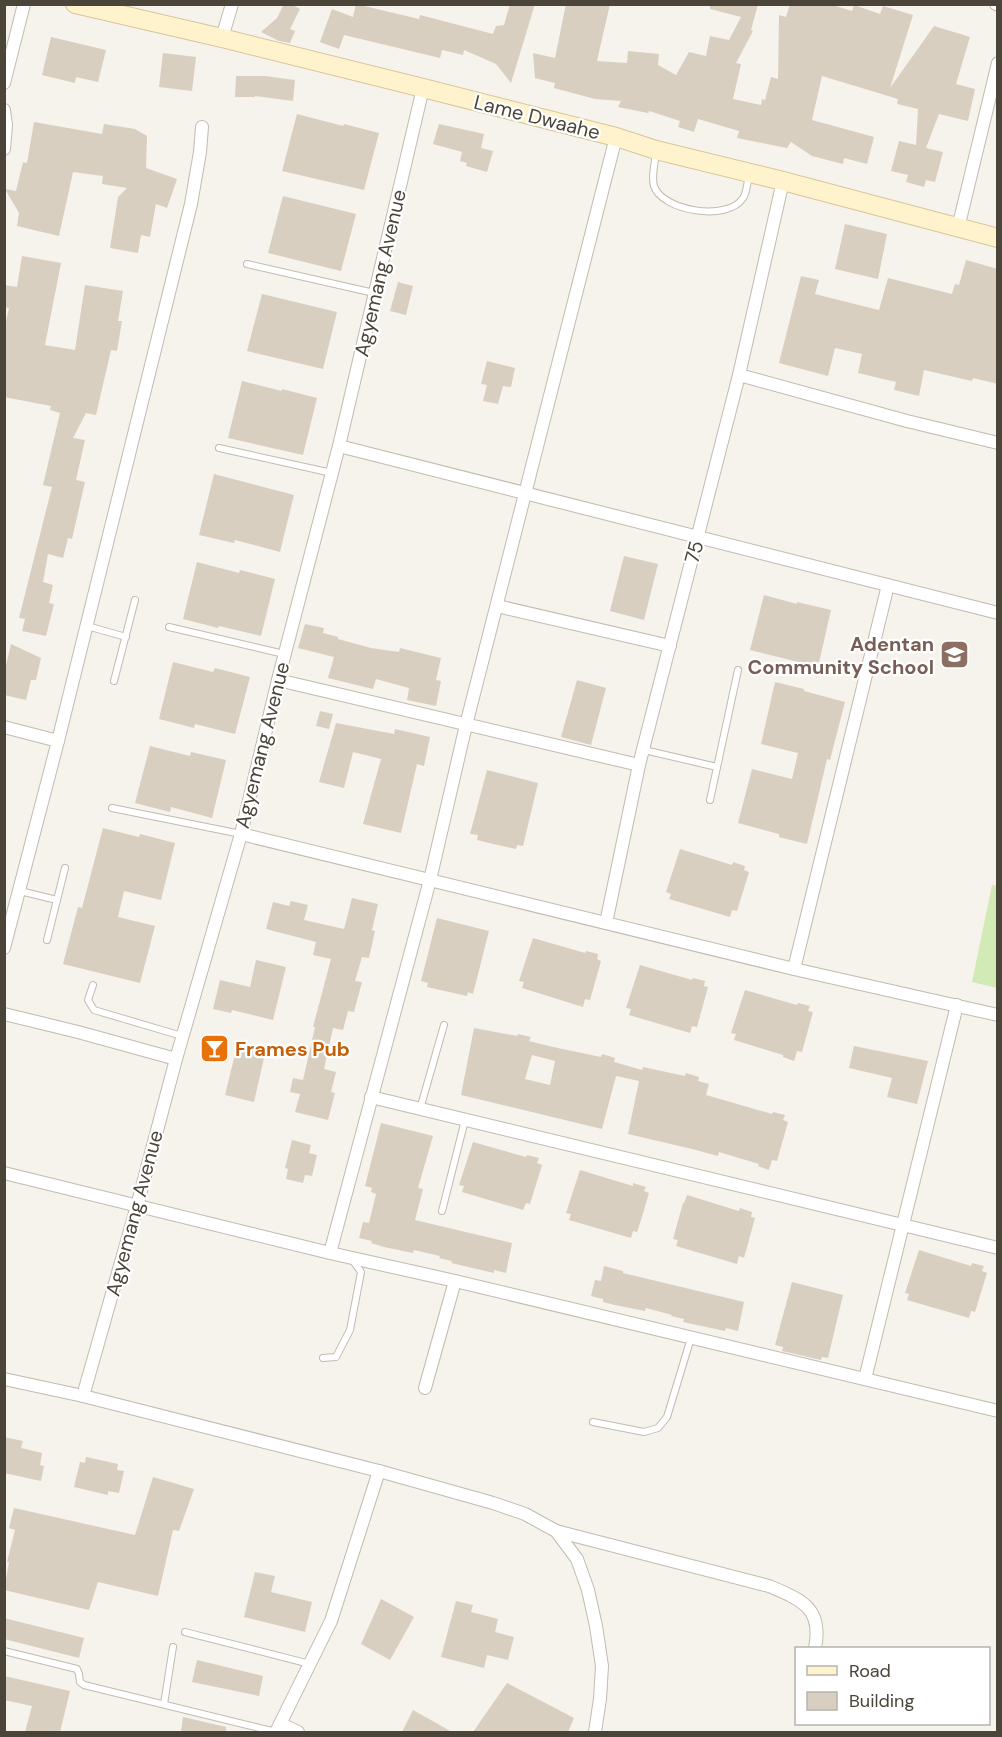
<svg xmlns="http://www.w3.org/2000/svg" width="1002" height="1737" font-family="'DM Sans',sans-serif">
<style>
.green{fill:#d2eab5}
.building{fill:#d8cfc1;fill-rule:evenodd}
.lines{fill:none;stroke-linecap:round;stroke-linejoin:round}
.lane-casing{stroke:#c2bbae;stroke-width:8}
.street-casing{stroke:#c2bbae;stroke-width:14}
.secondary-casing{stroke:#d6c79b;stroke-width:20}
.lane{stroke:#fff;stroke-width:6}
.street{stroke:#fff;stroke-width:12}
.secondary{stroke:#fff3cd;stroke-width:18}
.labels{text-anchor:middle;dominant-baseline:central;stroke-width:4.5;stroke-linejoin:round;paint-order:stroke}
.street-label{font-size:20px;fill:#4b4439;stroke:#fff}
.education-label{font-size:20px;font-weight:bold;fill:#785e54;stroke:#fff;text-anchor:end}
.food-label{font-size:20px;font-weight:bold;fill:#c56008;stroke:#fff;text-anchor:start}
</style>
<rect width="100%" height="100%" fill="#f6f3ec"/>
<path class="green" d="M992,885l5,1v102l-25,-6z"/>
<g class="building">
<path d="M284,4h7l9,5 -10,20 5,2 -5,12 -11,-2 -18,-9 16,-14z"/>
<path d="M356,4l63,15 1,-4 73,19 3,-8 8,-1 6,-21h25l-24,79 -15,-19 -32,-14 -1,5 -21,-5 -2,8 -96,-23 -5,14 -19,-7 12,-33 21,8z"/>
<path d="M566,4h44l-13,57 30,2 1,-12 31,3 -1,11 18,10 13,-23 17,4 4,-20 19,4 12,-23 -31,-8v-5h48l-7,26 2,1 -17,32 5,1 -8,35 28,6 1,-6 3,1 6,-23 7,2 1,-64 7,2 4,-13h39l23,7 2,-6 26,9 3,-8 30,9 -23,73 44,-62 36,11 -14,47 19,5 -7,32 -29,-7 -13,34 17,4 -8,30 -9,-2 -2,7 -18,-5 2,-7 -17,-4 8,-30 17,4 2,-36 -21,-5 1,-5 -76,-23 -10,44 62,17 -7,27 -23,-6 -1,6 -31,-8 -21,-14 -4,6 -50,-10 2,-7 -41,-12 -4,13 -16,-5 2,-6 -31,-10 -1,2 -30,-6 3,-6 -26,-2 -41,-11 1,-5 -20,-5 -2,-25 22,5z"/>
<path d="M51,37l55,13 -8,32 -22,-5 -1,6 -33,-8z"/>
<path d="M163,53l33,4 -4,34 -33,-4z"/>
<path d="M236,76h29l30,4 -2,21 -38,-5v1h-20z"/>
<path d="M297,114l46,12 1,-2 35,9 -15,57 -82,-19z"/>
<path d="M34,122l68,12 2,-10 31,5 12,7 -1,32 31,11 -10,29 -11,-4 -6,33 -9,-2 -3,18 -28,-5 8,-51 9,-9 -25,-4 1,-8 -30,-4 -14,64 -42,-10 2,-13 -14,-24 11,2 7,-29 4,1z"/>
<path d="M439,124l45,10 -3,14 12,3 -6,21 -21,-6 1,-3 -7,-2 2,-9 -29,-8z"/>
<path d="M283,196l73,18 -15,57 -73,-18z"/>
<path d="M845,224l42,10 -9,45 -43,-10z"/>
<path d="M22,256l39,7 -16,82 30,5 10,-65 38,6 -5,30h4l-5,30 -6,-1 -15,65 -10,-2 -13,25 12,2 -9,40 9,2 -13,57 -4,-1 -5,20 -15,-4 -5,28 10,3 -4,18 5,1 -8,32 -24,-5 3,-12 -6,-1 33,-131 -9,-2 17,-72 -10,-3 1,-4 -47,-9v-66l5,-23 -5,-1v-22l13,2z"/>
<path d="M966,260l32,9v115l-25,-6 -1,3 -48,-11 -5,26 -25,-6 2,-8 -38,-9 4,-19 -27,-6 -7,28 -49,-13 22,-87 18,4 -4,14 64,16 9,-32 64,16 3,-10 4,1z"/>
<path d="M398,282l15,4 -7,29 -16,-4z"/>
<path d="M262,294l75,18 -14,57 -76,-18z"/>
<path d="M487,361l28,7 -4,19 -8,-1 -5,18 -15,-3 4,-16 -6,-1z"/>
<path d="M242,381l40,10v-2l35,9 -14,57 -75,-17z"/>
<path d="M214,474l80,21 -14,57 -45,-12 -1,3 -35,-8z"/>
<path d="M624,556l34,8 -14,56 -34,-9z"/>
<path d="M197,562l42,11 1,-3 35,9 -14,57 -42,-10 -1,2 -35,-9z"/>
<path d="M764,595l33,9v-2l34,8 -13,57 -68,-17z"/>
<path d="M305,624l19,4 -1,5 15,4v2l33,9 28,4 1,-4 41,10 -5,22 5,1 -5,25 -29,-6 2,-12 -33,-9 -3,10 -45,-11 6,-21 -36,-9z"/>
<path d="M11,644l30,14 -5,22h-5l-5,20 -22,-5v-21z"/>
<path d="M173,662l40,10 2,-4 35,9 -15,57 -40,-10 -1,4 -35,-9z"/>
<path d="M577,680l29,8 -15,57 -30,-8z"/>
<path d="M775,682l29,7v2l41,11 -15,58 -3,-1 -20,85 -28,-7v-3l-41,-11 14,-54 40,10 6,-26 -37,-9z"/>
<path d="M320,711l13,3 -4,15 -13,-3z"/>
<path d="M336,723l58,11 1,-5 35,8 -6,29 -7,-2 -16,69 -38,-9 18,-65 -28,-7 -9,36 -25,-6z"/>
<path d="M150,746l40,10 1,-4 35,8 -14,58 -41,-11 -1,5 -35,-9z"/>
<path d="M487,770l51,13 -15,63 -6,-1 -1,4 -27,-6 -12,-3 1,-5 -8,-1z"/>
<path d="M103,828l36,9 1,-3 35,9 -14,57 -37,-9 -6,26 37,9 -15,57 -77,-19 15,-57 4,1z"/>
<path d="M680,849l52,16 1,-3 12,4 -1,4 5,2 -12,39 -5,-1 -2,7 -61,-18 2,-5 -5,-2z"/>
<path d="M352,898l26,6 -6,26 3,1 -6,27 -7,-1 -7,24 7,1 -8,30 -6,-1 -5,19 -10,-2 -9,41 12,3 -5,20 4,1 -7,27 -33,-8 5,-18 -10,-2 3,-14 10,2 12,-53h-2l18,-68 -18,-4 3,-13 -50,-13 7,-27 16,4 2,-5 17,4 -4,15 40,9z"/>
<path d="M437,918l52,13 -16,63 -5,-2 -1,4 -27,-6 -13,-3 1,-4 -7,-2z"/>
<path d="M533,938l52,15 1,-2 12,3 -1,5 4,2 -11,39 -5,-1 -2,8 -61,-19 2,-6 -5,-1z"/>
<path d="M256,960l30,7 -13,53 -41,-10 -1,3 -18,-4 7,-29 30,7z"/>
<path d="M640,965l52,15 1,-2 12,3 -1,5 4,1 -11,40 -5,-1 -2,7 -61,-18 2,-6 -5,-1z"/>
<path d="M745,990l52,15 1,-2 12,3 -2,5 5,1 -11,40 -5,-1 -3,10 -11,-4v-2l-49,-15 2,-6 -5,-1z"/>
<path d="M474,1028l43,8 1,-2 13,3 -2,4 24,6 48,10 1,-3 13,4 -1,4 28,8 1,-3 42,9 1,-3 13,4 -1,4 11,3 -3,11 66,19 1,-2 12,3 -2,5 5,2 -11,39 -5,-1 -3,10 -11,-4 1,-2 -40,-12 -1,4 -26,-7 -64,-15 11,-53 -23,-5 -14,53 -141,-34zM532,1055l23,6 -5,24 -25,-6z"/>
<path d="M238,1042l28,7 -12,53 -29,-7z"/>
<path d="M854,1046l74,15 -11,43 -30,-7 5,-19 -43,-10z"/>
<path d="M381,1123l52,13 -15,52 5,1 -8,31 97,23 -6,30 -12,-3v3l-30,-7 -13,-3 1,-2 -13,-3 1,-2 -26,-6 -1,3 -29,-6 -13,-4 1,-2 -13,-3 4,-16 6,1 7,-29 -5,-2 1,-4 -7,-2z"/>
<path d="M292,1140l19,5 -2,8 8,2 -5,21 -7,-1 -2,8 -17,-4 2,-10 -3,-1z"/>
<path d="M473,1142l53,15 1,-2 12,3 -2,5 5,2 -12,39 -4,-1 -3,7 -61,-18 2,-6 -5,-1z"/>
<path d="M580,1170l53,16v-3l13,4 -2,4 5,2 -8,27 -4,12 -4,-1 -2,7 -62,-18 2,-6 -5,-1z"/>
<path d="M687,1195l52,16 1,-3 12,4 -1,5 4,1 -11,40 -5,-2 -2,8 -61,-18 2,-6 -5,-1 10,-36h1z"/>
<path d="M919,1250l52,16 1,-3 12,3 -2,5 5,2 -12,39 -4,-1 -2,7 -62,-18 2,-6 -4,-1z"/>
<path d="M604,1266l19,5v2l121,29 -6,29 -12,-3 -1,3 -42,-9 1,-3 -13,-3 1,-1 -26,-7 -1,3 -30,-6 -12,-3v-3l-12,-3 4,-16 6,1z"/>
<path d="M792,1282l51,13 -15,63 -6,-1 -1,3 -39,-9 1,-4 -8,-2z"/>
<path d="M4,1437l19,4 -2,7 21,5 -2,12 4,1 -3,15 -37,-8z"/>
<path d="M86,1457l32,7 -1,6 7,1 -5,22 -11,-2v4l-34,-8 6,-25 5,1z"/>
<path d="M153,1477l41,12 -15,42 -6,-1 -15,66 -60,-14 -9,28 -85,-20 5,-28h-2l8,-32 -6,-2 5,-20 121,27z"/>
<path d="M255,1572l20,4 -4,16 41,10 -7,30 -61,-15z"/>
<path d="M381,1599l33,18 -24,43 -29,-16z"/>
<path d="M456,1601l17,4 -2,7 27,7 -3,13 19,5 -6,23 -21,-5 -3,13 -43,-11z"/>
<path d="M4,1618l80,20 -5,20 -75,-19z"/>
<path d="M197,1660l66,16 -4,20 -67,-14z"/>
<path d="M4,1676l66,15 -10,41h-35l7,-26 -28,-6z"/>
<path d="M507,1683l67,35 -6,14h-95z"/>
<path d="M413,1710l39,22h-50z"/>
<path d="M183,1717l43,10v5h-45z"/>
</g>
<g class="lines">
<defs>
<g id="lane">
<path d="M656,153c-1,10 -5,23 -2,33 8,25 74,36 89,12 4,-5 4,-16 6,-22"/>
<path d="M247,264l127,29"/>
<path d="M219,448l113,25"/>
<path d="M87,626l39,11"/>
<path d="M169,627l115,27"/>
<path d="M114,681l21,-81"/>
<path d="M644,750l73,17"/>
<path d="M710,800l28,-130"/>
<path d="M112,808l129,26"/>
<path d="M20,891l37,9"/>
<path d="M47,940l18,-72"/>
<path d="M93,985l-5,15 6,10 88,26"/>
<path d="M420,1109l24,-84"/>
<path d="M442,1211l23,-91"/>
<path d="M323,1358l13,-1 14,-27 11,-58 -10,-14"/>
<path d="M593,1422l51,10 14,-4 9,-11 24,-79"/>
<path d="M185,1632l125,32"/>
<path d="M4,1651l73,18 2,5 1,8 4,3 192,47"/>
<path d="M164,1704l9,-57"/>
</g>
<g id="street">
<path d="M996,4l2,1"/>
<path d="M222,38l10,-34"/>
<path d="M4,83l20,-79"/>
<path d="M4,110l2,15 -2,24"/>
<path d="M958,228l40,-165"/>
<path d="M739,375l168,46 91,22"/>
<path d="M339,446l659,167"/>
<path d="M497,606l173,40"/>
<path d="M278,680l361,85"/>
<path d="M4,727l54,14"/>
<path d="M241,834l553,135 204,46"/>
<path d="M606,923l33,-158 100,-390 44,-194"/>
<path d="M4,948l54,-207 133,-537 9,-52 2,-25"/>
<path d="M794,969l94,-384"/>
<path d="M4,1014l74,18 98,27"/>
<path d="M371,1097l627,151"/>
<path d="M4,1173l326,80 125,28 543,130"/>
<path d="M330,1253l100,-373 36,-155 150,-588"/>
<path d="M4,1379l79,17 296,75 114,32 32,11 31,17 21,28 11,31 8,36 6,40 -2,33 -5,33"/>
<path d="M865,1379l92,-374"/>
<path d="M425,1388l30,-107"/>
<path d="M83,1396l54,-190 39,-147 65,-225 37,-154 61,-234 84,-358"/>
<path d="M556,1531l213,55c33,14 54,22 46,62"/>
<path d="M281,1724l17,8"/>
<path d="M276,1732l55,-111 48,-150"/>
</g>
<path id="secondary" d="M75,4l147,34 201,50 193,49 40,13 127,31 215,57"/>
</defs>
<use href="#lane" class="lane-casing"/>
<use href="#street" class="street-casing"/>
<use href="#secondary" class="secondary-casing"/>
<use href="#lane" class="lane"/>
<use href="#street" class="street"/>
<use href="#secondary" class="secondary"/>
</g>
<defs>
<symbol id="school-square" viewBox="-11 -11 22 22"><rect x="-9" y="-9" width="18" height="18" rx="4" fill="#8d6e63" stroke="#fff"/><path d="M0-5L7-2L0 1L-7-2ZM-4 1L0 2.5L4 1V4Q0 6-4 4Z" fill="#fff"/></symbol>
<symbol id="bar-square" viewBox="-11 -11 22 22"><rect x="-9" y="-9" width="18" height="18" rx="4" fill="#e8710a" stroke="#fff"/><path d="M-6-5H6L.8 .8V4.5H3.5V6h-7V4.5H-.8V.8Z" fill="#fff"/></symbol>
</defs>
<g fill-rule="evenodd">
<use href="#school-square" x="938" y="638" width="33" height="33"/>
<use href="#bar-square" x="198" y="1032" width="33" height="33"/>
</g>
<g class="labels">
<g class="street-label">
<text transform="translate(537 117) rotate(14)">Lame Dwaahe</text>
<text transform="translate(380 273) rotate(-77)">Agyemang Avenue</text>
<text transform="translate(694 552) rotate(-75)">75</text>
<text transform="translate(262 745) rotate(-76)">Agyemang Avenue</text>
<text transform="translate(134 1213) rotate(-75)">Agyemang Avenue</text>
</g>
<g class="education-label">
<text x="934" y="644">Adentan<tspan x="934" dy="23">Community School</tspan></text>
</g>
<g class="food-label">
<text x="235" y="1049">Frames Pub</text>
</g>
</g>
<rect width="1002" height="1737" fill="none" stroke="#4b4439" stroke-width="12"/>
<rect x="795" y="1647" width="195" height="78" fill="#ffffff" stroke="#b7b4b0" stroke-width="1.5"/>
<rect x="807" y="1666" width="30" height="9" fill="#fff3cd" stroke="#b7b4b0" stroke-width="1.5"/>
<text x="849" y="1677" font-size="18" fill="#4b4439">Road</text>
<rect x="807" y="1692" width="30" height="18" fill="#d8cfc1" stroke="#b7b4b0" stroke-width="1.5"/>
<text x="849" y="1707" font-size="18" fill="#4b4439">Building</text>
</svg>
